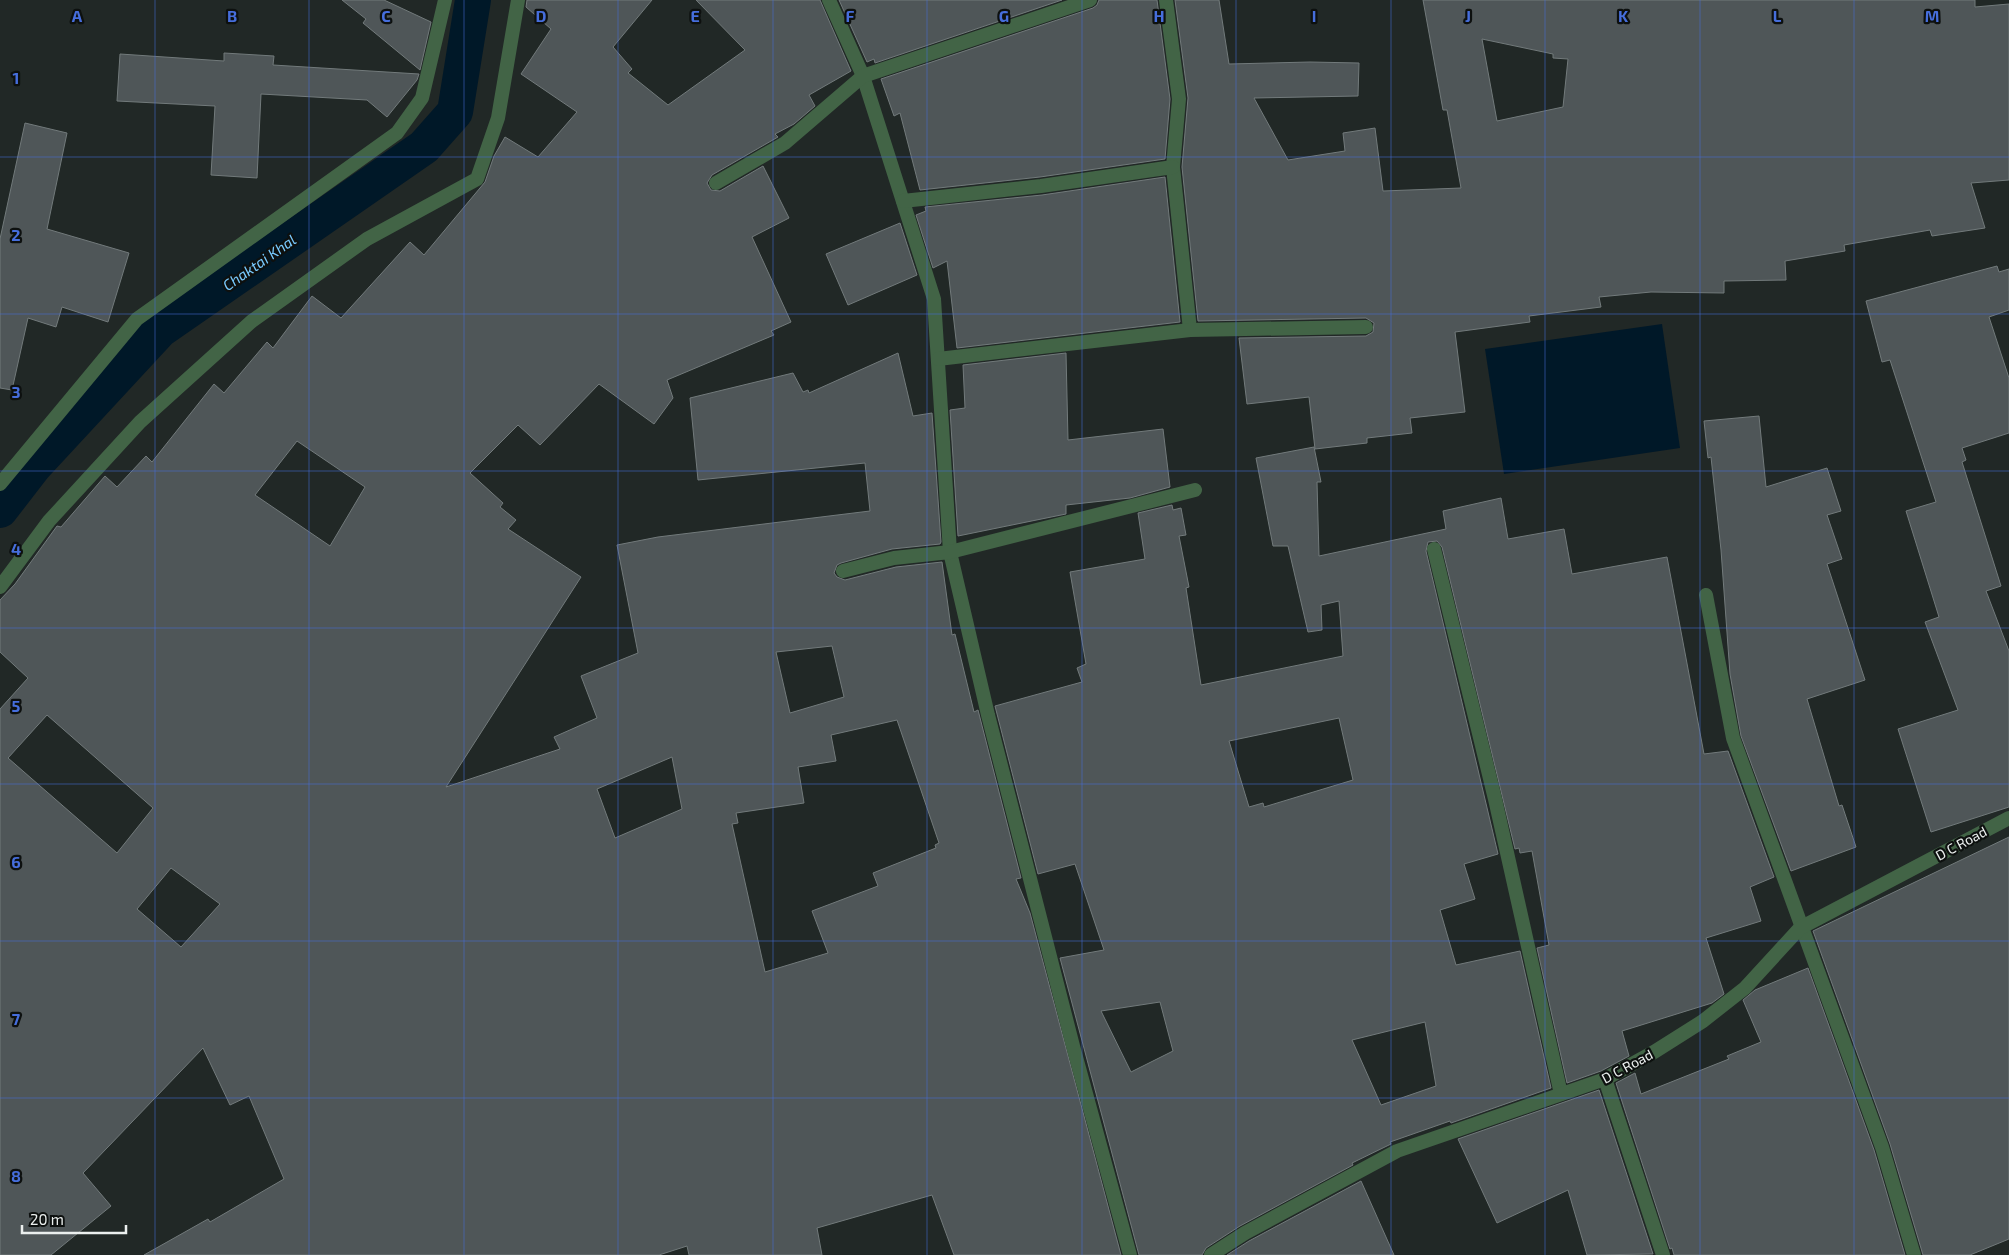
<svg xmlns="http://www.w3.org/2000/svg" width="2009" height="1255" font-family="'Exo 2',sans-serif">
<style>
.water{fill:#001828}
.lines{fill:none;stroke-linecap:round;stroke-linejoin:round}
.canal{stroke:#001828;stroke-width:36}
.building{fill:#4f5658;stroke:#727a7b;fill-rule:evenodd}
.minor{stroke:#426446;stroke-width:14}
.grid{fill:none;stroke:#466edc;stroke-width:1;stroke-opacity:0.55}
.labels{text-anchor:middle;dominant-baseline:central;stroke-width:4.5;stroke-linejoin:round;paint-order:stroke}
.street-label{font-size:14px;fill:#ebefee;stroke:#0d100f}
.water-label{font-size:15px;font-style:italic;fill:#79cafe;stroke:#0d100f}
.grid-label{font-size:16px;text-anchor:middle;font-weight:bold;fill:#466edc;stroke:#0d100f;stroke-width:4.5;stroke-linejoin:round;paint-order:stroke}
</style>
<rect width="100%" height="100%" fill="#212826"/>
<path class="water" d="M1662,324l18,124 -176,26 -19,-125z"/>
<g class="lines">
<path class="canal" d="M0,510l34,-44 126,-136 264,-183 31,-35 18,-112"/>
</g>
<g class="building">
<path d="M342,0h42l47,22 -11,48 -57,-47 3,-4z"/>
<path d="M527,0h125l-39,47 19,22 -4,4 40,32 77,-55 -49,-50h124l31,71 -42,24 6,11 -21,18 -19,10 3,3 -66,38 -5,8 4,7 9,1 43,-25 26,52 -37,19 39,85 -20,9 3,4 -107,45 6,18 -19,26 -55,-40 -59,61 -22,-20 -48,48 33,30 -3,4 16,13 -8,9 73,48 -135,210 114,-38 -6,-12 43,-19 -16,-42 57,-23 -21,-108 41,-8 212,-26 -5,-48 -167,17 -8,-82 103,-25 10,19 5,-2 1,3 89,-40 15,63 19,-3 9,129 -1,2 -48,5 -51,14 -4,2 -3,8 3,4 8,3 51,-13 46,-5 10,73 3,-1 19,78 4,-2 43,168 -5,1 14,34 91,342h-167l-22,-60 -115,33 5,27h-133l-2,-9 -28,9h-515l64,-36 2,3 74,-43 -35,-83 -19,9 -27,-57 -120,125 28,33 -60,49h-51v-546l28,-31 -28,-26v-52l15,-16 42,-58 4,1 44,-51 12,11 29,-31 6,6 62,-78 10,9 43,-51 6,6 39,-52 29,22 69,-76 14,13 61,-73 9,-26 11,-19 33,20 39,-45 -56,-38 30,-45 -25,-22zM297,441l68,46 -35,59 -75,-51zM832,646l12,51 -54,16 -14,-61zM47,715l106,93 -36,45 -109,-95zM897,720l42,123 -4,2 1,3 -63,25 5,13 -66,25 16,42 -63,19 -33,-148 6,-1 -2,-10 68,-10 -6,-36 38,-6 -5,-26zM672,757l10,52 -67,29 -18,-49zM171,868l49,36 -39,43 -44,-38z"/>
<path d="M839,0h223l-187,63 -1,-4 -7,3z"/>
<path d="M1099,0h58l13,99 -5,60 -125,18 -120,13 -20,-77 -6,3 -13,-37 212,-71 4,-3z"/>
<path d="M1175,0h44l10,64 81,-2 49,1 -1,33 -104,2 34,62 57,-9 -2,-18 32,-5 8,63 78,-3 -14,-78h-4l-20,-110h552v7l34,-3v176l-38,3 14,45 -53,8 -2,-6 -86,15 1,6 -60,10 1,19 -62,1v12l-73,-1 -52,5 2,10 -72,9 1,6 -75,10 10,80 -55,6 2,15 -45,5v5l-52,6 -6,-52 -62,7 -8,-66 127,-2 7,-4 1,-9 -8,-5 -168,3 -16,-154 6,-69zM1482,39l71,15v4l15,1 -5,48 -66,14z"/>
<path d="M224,53l50,3 -1,9 146,9 -2,6 -30,37 -20,-17 -106,-6 -4,84 -46,-3 4,-69 -98,-5 3,-47 104,7z"/>
<path d="M25,123l42,10 -20,96 82,24 -21,69 -46,-15 -6,20 -28,-9 -16,72 -12,-2v-149z"/>
<path d="M1165,177l15,145 -223,26 -10,-87 -14,7 -17,-53 10,-4 -1,-4 117,-12z"/>
<path d="M900,223l17,52 -69,30 -22,-51z"/>
<path d="M1997,266l2,6 10,-3v41l-20,7 20,61v55l-47,15 4,12 -4,2 39,124 -15,5 23,60v156l-78,25 -33,-103 60,-19 -33,-88 14,-5 -33,-106 30,-9 -46,-142 -8,2 -16,-61z"/>
<path d="M1066,353l2,87 95,-11 7,58 -40,11 -64,7v9l-108,22 -8,-126 15,-2 -2,-43z"/>
<path d="M1759,416l7,71 61,-19 14,43 -14,4 15,44 -15,5 38,116 -58,19 32,107 3,-1 14,42 -65,24 -50,-135 -11,-62 -9,-124 -10,-93 -3,1 -4,-37z"/>
<path d="M1314,447l7,35h-4l2,74 127,-27 -3,-18 58,-13 7,41 56,-10 8,45 95,-17 37,197 24,-3 46,126 -24,10 11,34 -55,17 18,56 -12,9 -90,28 7,25 -28,15 -34,12 -30,-135 12,-3 -17,-94 -12,2 -1,-5 -4,1 -73,-302 -5,-6 -9,1 -2,9 72,303 -34,10 11,35 -35,11 16,55 64,-14 31,137 -100,35 -1,-2 -60,21 1,2 -39,19 1,2 -113,61 -34,22 -4,7h-63l-79,-297 44,-8 -29,-86 -37,10 -43,-168 87,-24 -5,-14 9,-4 -16,-92 75,-13 -7,-46 34,-8 1,5 8,-2 5,27 -7,1 10,51 -3,1 15,97 142,-29 -4,-55 -18,4 1,25 -14,2 -20,-86h-15l-17,-88zM1339,718l14,62 -89,27 -1,-4 -14,4 -20,-66zM1160,1002l13,49 -42,21 -30,-61zM1425,1022l11,64 -55,19 -29,-65z"/>
<path d="M2009,837v402l-39,16h-47l-33,-111 -77,-213z"/>
<path d="M1808,968l66,182 31,105h-231l-2,-7 -2,1 -54,-166 19,-10 6,21 88,-35 -2,-3 34,-14 -18,-42 12,-10z"/>
<path d="M1599,1090l54,164 -66,1 -19,-65 -71,33 -39,-84z"/>
<path d="M1361,1181l33,74h-167l22,-14z"/>
</g>
<g class="lines">
<g class="minor">
<path d="M829,0l34,76 71,223 16,253 38,163 85,331 57,209"/>
<path d="M1166,0l13,99 -6,68 17,163"/>
<path d="M716,183l69,-40 78,-67 227,-76"/>
<path d="M903,201l138,-15 132,-19"/>
<path d="M938,359l252,-29 176,-3"/>
<path d="M0,484l137,-165 260,-186 25,-35 23,-98"/>
<path d="M1434,549l61,250 66,295"/>
<path d="M843,571l51,-13 56,-6 245,-62"/>
<path d="M0,587l49,-66 91,-99 112,-101 115,-82 110,-60 21,-61 20,-118"/>
<path d="M1706,595l27,143 149,409 32,108"/>
<path d="M1605,1079l58,176"/>
<path d="M1211,1255l34,-22 152,-82 208,-72 49,-27 49,-31 42,-33 55,-60 209,-110"/>
</g>
</g>
<path class="grid" d="M155,0v1255M309,0v1255M464,0v1255M618,0v1255M773,0v1255M927,0v1255M1082,0v1255M1236,0v1255M1391,0v1255M1545,0v1255M1700,0v1255M1854,0v1255M0,157h2009M0,314h2009M0,471h2009M0,628h2009M0,784h2009M0,941h2009M0,1098h2009"/>
<g class="labels">
<g class="street-label">
<text transform="translate(1961 843) rotate(-28)">D C Road</text>
<text transform="translate(1627 1066) rotate(-28)">D C Road</text>
</g>
<g class="water-label">
<text transform="translate(259 262) rotate(-35)">Chaktai Khal</text>
</g>
</g>
<g class="grid-label">
<text x="77" y="22">A</text>
<text x="232" y="22">B</text>
<text x="386" y="22">C</text>
<text x="541" y="22">D</text>
<text x="695" y="22">E</text>
<text x="850" y="22">F</text>
<text x="1004" y="22">G</text>
<text x="1159" y="22">H</text>
<text x="1314" y="22">I</text>
<text x="1468" y="22">J</text>
<text x="1623" y="22">K</text>
<text x="1777" y="22">L</text>
<text x="1932" y="22">M</text>
<text x="16" y="84">1</text>
<text x="16" y="241">2</text>
<text x="16" y="398">3</text>
<text x="16" y="555">4</text>
<text x="16" y="712">5</text>
<text x="16" y="868">6</text>
<text x="16" y="1025">7</text>
<text x="16" y="1182">8</text>
</g>
<path d="M22 1225v8h104v-8" fill="none" stroke="#ebefee" stroke-width="2.5"/>
<text x="30" y="1225" font-size="15" fill="#ebefee" stroke="#0d100f" stroke-width="4" paint-order="stroke">20 m</text>
</svg>
